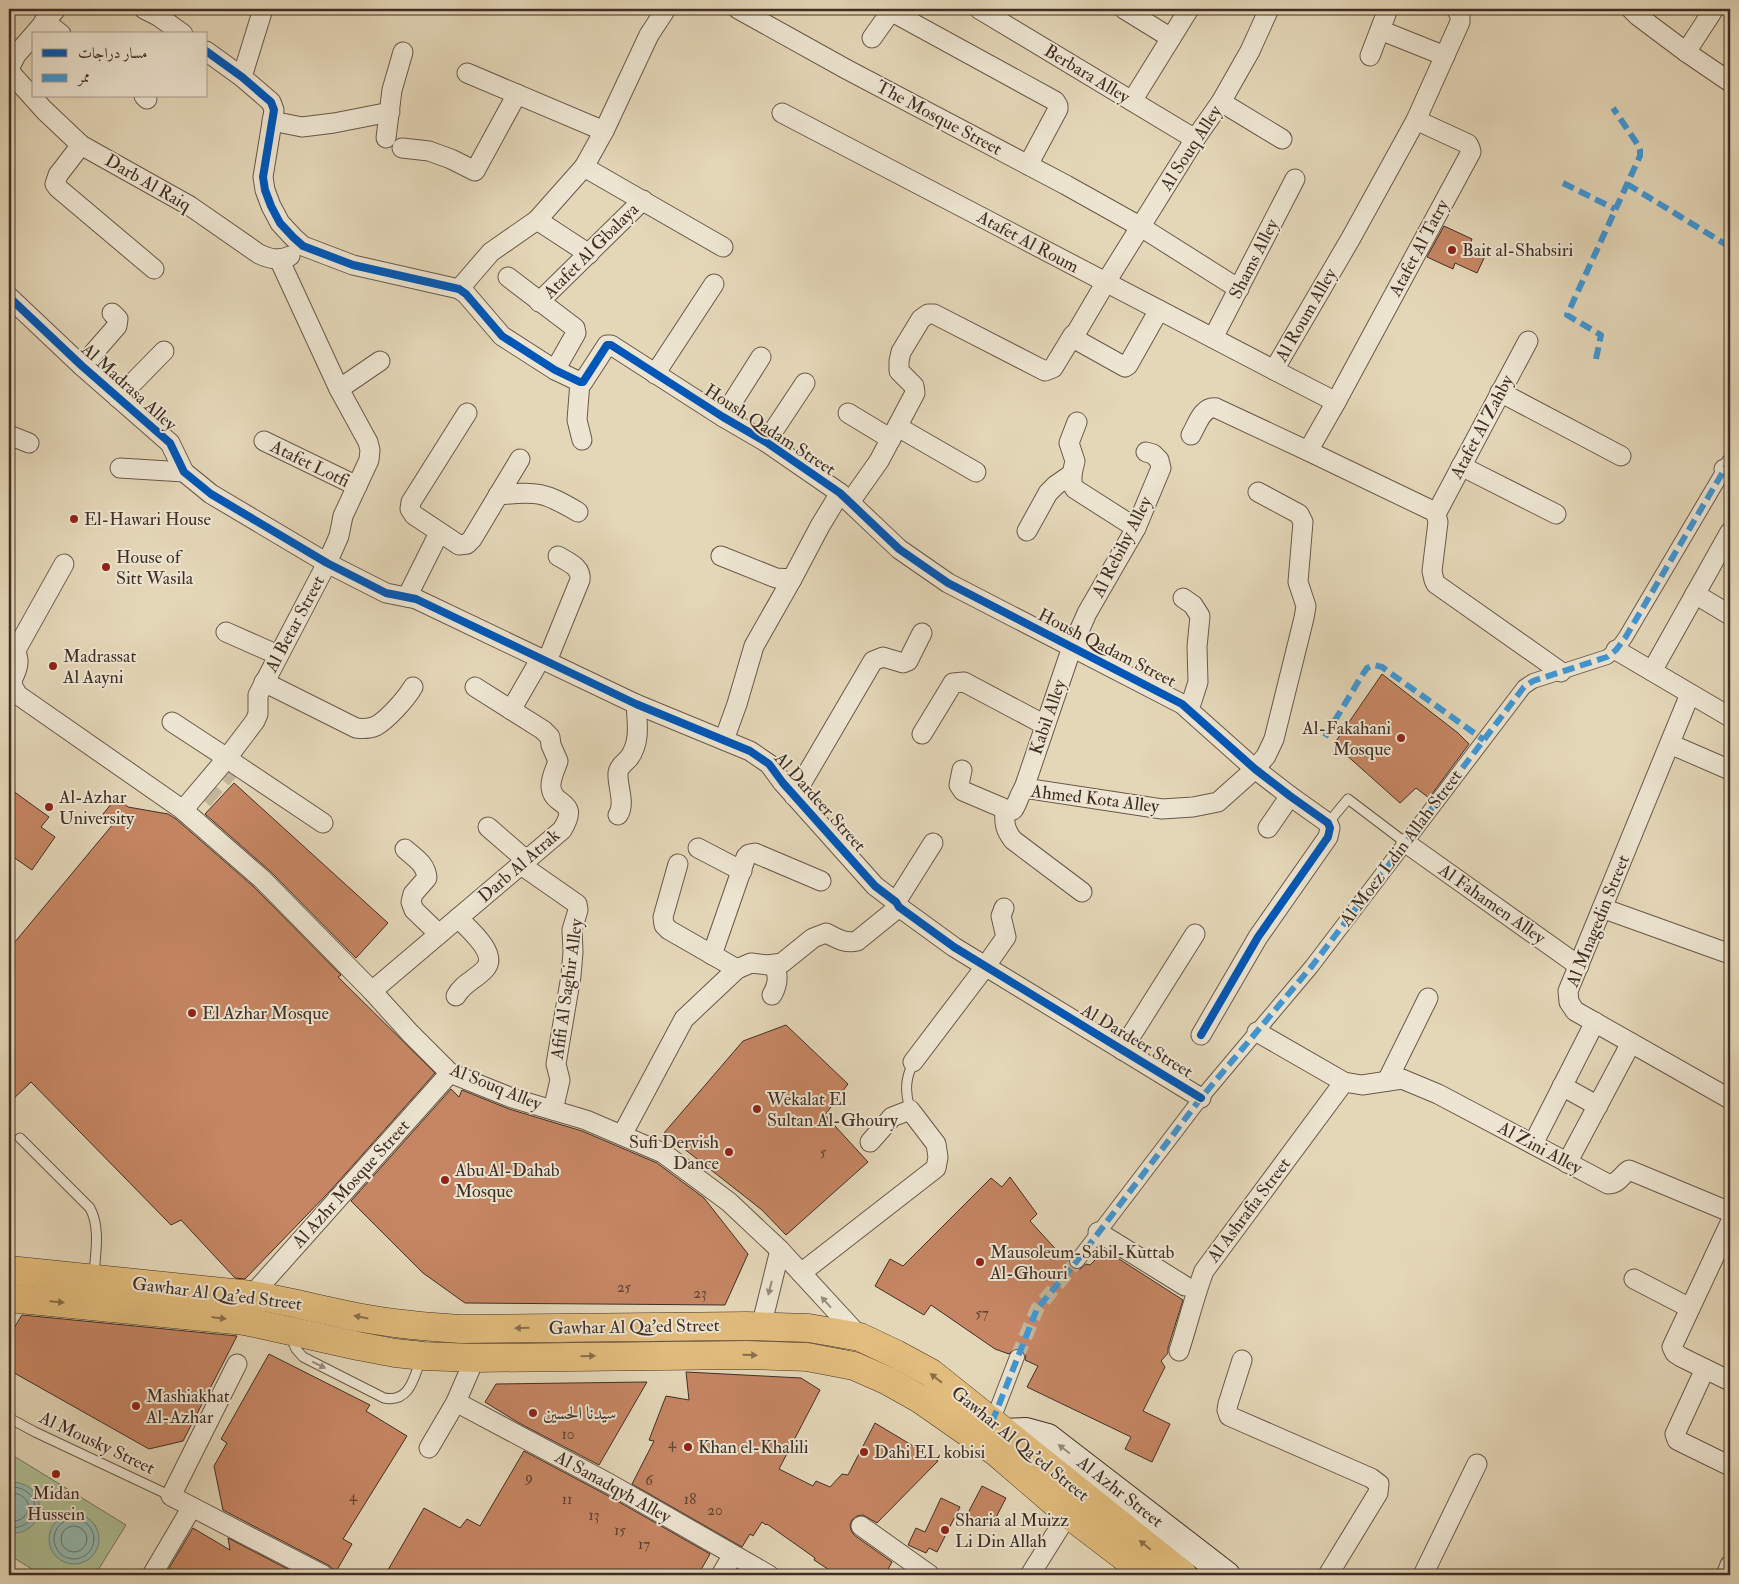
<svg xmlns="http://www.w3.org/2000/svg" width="1739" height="1584" font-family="'IM FELL Double Pica',Amiri,serif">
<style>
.green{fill:#aebf94;stroke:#77765c}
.water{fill:#95b9b0;stroke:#738178}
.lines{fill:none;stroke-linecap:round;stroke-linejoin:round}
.shore{stroke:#6a746a;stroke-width:1}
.building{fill:#c68663;stroke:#402e25}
.pedestrian-tunnel{stroke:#c3b59b;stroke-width:14;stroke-dasharray:14 7;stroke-linecap:butt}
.minor-tunnel{stroke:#c3b59b;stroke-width:19;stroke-dasharray:19 9;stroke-linecap:butt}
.primary-tunnel{stroke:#c3b59b;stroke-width:28;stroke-dasharray:28 14;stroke-linecap:butt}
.service-casing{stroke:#69584a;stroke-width:11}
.pedestrian-casing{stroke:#69584a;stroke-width:16}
.minor-casing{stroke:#69584a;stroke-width:21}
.secondary-casing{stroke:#402e25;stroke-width:28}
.primary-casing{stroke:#402e25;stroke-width:29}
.service{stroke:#ede5d1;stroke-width:9}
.pedestrian{stroke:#ede5d1;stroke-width:14}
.minor{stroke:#ede5d1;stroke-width:19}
.secondary{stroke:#ede5d1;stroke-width:26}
.primary{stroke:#e2bc7c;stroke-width:28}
.quiet{stroke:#3f97d6;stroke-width:6;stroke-dasharray:12 6;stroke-linecap:butt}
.cycleway-casing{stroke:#ede5d1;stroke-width:11}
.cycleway{stroke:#0057b8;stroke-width:8}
.oneway{fill:#968a7b}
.oneway2{fill:#896e4c}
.poi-dot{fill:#8f2418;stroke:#ede5d1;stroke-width:2}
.labels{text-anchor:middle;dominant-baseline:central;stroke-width:4;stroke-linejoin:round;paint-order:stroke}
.number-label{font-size:15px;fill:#624434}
.street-label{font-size:18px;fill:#402e25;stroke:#ede5d1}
.poi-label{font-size:18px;fill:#402e25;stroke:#ede5d1;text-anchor:start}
</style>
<rect width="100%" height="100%" fill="#e4d7b8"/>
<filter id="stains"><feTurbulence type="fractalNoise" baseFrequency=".004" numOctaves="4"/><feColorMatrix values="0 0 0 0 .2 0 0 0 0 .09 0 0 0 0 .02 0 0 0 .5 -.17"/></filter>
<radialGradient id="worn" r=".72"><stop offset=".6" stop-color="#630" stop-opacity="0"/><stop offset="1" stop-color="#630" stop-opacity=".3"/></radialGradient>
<path class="green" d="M9,1453l117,72 -31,50h-53l-33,-20z"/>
<g class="water">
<path d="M11,1482c41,1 35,55 -2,51v-50z"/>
<circle cx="74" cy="1539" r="25"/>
</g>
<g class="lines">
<g class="shore">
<path d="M9,1487c34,-2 35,42 0,41"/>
<path d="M9,1493c26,-1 26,29 0,29"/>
<circle cx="74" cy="1539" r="20"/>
<circle cx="74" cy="1539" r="13"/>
</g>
</g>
<g class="building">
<path d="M1444,226l28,13 -3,7 17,8 -9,19 -22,-10 -2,6 -26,-12z"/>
<path d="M1382,674l76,59 11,11 -40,54 -13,-10 -16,15 -66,-59z"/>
<path d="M234,783l154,140 -32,35 -86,-87 -65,-57z"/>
<path d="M9,788l40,29 -8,10 14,10 -23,33 -23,-16z"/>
<path d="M117,797l11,10 40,7 8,5 78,68 87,88 -3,2 97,96 -105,118 -85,88 -10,-1 -54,-58 -10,5 -140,-143 -22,21v-154l105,-126 -11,-9z"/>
<path d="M786,1025l62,59 -23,31 43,47 -82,73 -24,-25 -98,-77 79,-92z"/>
<path d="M451,1089l8,8 3,-7 47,19 73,22 75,32 47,35 44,56 -23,51 -260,-2 -42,-30 -72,-72z"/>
<path d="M1010,1177l27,37 -7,7 31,34 8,3v6l3,4 8,1 6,-5 4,1 15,-15 78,50 -15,48v5l-7,8 4,6 -22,44 27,13 -18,38 -27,-13 6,-12 -104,-50 11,-21 -13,-6 1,-5 -5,-6 -6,-1 -6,6 -14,-5 -64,-44 -7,10 -49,-29 15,-27 13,7 88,-88 11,9z"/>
<path d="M22,1315l215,21 -54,105 -34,8 -140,-79v-34z"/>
<path d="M269,1354l101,51 -4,6 41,25 -64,103 9,5 -18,31 -1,-6 -5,-4 -105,-55 -9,-44 13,-23 -6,-4z"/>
<path d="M686,1372l115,6 19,12 -41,79 34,17 3,-5 14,6 12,-13 6,1 27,-52 63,38 -61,62 -14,-8 -6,1 -5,4 -2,5 1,5 3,5 38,27 -7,13h-48l-23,-15 1,-2 -48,-34 -1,1 -4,-3 -9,14 -3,-2 -8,13 -110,-63 22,-43 -5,-1 17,-44 23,4z"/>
<path d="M647,1382l-48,83 -80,-42 -34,-21 11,-18z"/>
<path d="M524,1451l81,43 105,60 -12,21h-313l39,-67 36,20 7,-9 13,7z"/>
<path d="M982,1486l24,12 -15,29 -24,-12z"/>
<path d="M941,1498l19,9 -23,45 -8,-4 -3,5 -18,-8 8,-17 9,4z"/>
<path d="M193,1528l37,22 -2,-12 71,37h-134z"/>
</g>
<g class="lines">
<path class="pedestrian-tunnel" d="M1017,1357l20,-48 40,-48"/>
<path class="minor-tunnel" d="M203,800l32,-36"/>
<path class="primary-tunnel" d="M233,1305l125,27 63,9 39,3 286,-3 61,2 50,9 36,16 34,19 28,22"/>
<defs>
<g id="service">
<path d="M1328,823l20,-24 58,44"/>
<path d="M910,1110c-5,-20 -5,-29 3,-48"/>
<path d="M20,1138l70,70c11,21 5,46 4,68"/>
<path d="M290,1336l6,13 7,8 81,41c26,5 30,-21 37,-39"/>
<path d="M9,1418l26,14 136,64"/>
</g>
<g id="pedestrian">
<path d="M1077,1261l124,-163 111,-132 212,-279 9,-6 74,-24 9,-7 9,-12 105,-178"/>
<path d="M992,1422l25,-65"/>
</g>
<g id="minor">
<path d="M144,9l14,7 25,18"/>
<path d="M738,9l108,60 220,116 75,42 98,62"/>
<path d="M979,9l216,130"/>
<path d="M1124,9l47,29"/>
<path d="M1456,9l4,6v7l-44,98 -65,118 -77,132 62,32 -28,49 125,60 3,3 2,8 -6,49 2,9 2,4 125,88"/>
<path d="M1631,9l7,7 48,36 44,30"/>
<path d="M44,21l17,13"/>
<path d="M1380,30l65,26"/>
<path d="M872,38l17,-24h7l159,87 3,5v3l-30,56"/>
<path d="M206,51l36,26 29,25 3,8 -11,67 2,13 6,16 9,17 13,14 10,9 50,19 106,24 7,5 36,42 53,34 25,12h3l24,-37h4l112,72 43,25 74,51 59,56 49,34 234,121 73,65 35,27 38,27 2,5 -2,9 -70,100 -57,98"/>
<path d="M1686,52l28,-43"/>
<path d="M1370,56l18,-47"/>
<path d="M9,69l7,-14 40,-46"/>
<path d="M9,71l35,39 37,35 109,61 69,48c11,5 20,7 31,2"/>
<path d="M467,73l137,58"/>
<path d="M242,77l21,-68"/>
<path d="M144,96l3,3"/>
<path d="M1132,101l57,-92"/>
<path d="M1221,102l61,37"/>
<path d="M782,113l492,257"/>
<path d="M272,121l30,6 32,-4 56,-11"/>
<path d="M386,138l6,-48 11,-38"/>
<path d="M81,145l-23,30 -3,9 3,4 96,81"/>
<path d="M402,148l27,3 22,8 24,12 42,-77"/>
<path d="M584,167l139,80"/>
<path d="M537,220l52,34"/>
<path d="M508,277l67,51 1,5 -21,37"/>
<path d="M459,289l32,-37 46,-32 47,-53 20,-36 45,-96 17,-26"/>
<path d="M9,297l73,69 88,77 14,29 27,22 116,69 59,30 30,6 220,105 114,47 19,13 14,19 92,103 21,16 3,5 55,40 247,151"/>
<path d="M539,302l104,-102"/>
<path d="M1159,310l-31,55 -3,2 -52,-29 33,-56 89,-143 26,-37 29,-51 19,-42"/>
<path d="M1213,338l82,-159"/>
<path d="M82,366l35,-40 1,-7 -6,-6"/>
<path d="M655,374l59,-90"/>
<path d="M580,382l-3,38 5,20"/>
<path d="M339,389l41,-28"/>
<path d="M1500,392l121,64"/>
<path d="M118,398l46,-47"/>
<path d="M1336,402l135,-250 -1,-4 -2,-4 -52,-24"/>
<path d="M467,413l-56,89 -1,7 4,6 45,30 8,-1 5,-5 48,-80"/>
<path d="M848,413l43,26"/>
<path d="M723,417l38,-60"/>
<path d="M1077,422l-8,21 6,18 -3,13v10l3,5 61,39"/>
<path d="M898,427l78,45"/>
<path d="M9,435l20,8"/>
<path d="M1191,435c6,-10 11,-29 25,-27l92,43"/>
<path d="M264,441l93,45"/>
<path d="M766,442l39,-59"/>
<path d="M1461,466l95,48"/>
<path d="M120,468l64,4"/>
<path d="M1724,469l6,4"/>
<path d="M498,495c40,-4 46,-3 80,17"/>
<path d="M850,502l29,-41 36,-68 -1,-7 -15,-15v-10l2,-9 20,-33 7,-5h6l111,57 8,-3 20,-33"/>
<path d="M1436,514l92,-173"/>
<path d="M1027,531l21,-38 8,-8 16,-11"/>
<path d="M721,556l55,22 16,1 28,-53 20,-33"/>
<path d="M1695,594l35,21"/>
<path d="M407,597l32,-64"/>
<path d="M1183,598l10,7 7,11 -3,31 1,35 -9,28"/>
<path d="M226,632l52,23"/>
<path d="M9,641c11,14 12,23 3,39l1,7 5,8 165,115 79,69 110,112 38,42 40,40 62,25 74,22 77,33 66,49 51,48 80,87"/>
<path d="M16,650l48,-86"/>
<path d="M1616,650l114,67"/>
<path d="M547,661l33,-81c2,-13 -12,-18 -22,-24"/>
<path d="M1652,671l78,-139"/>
<path d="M264,682l92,46c7,1 13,1 20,-2 12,-7 30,-27 37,-39"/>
<path d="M1690,694l-122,297 1,11 6,9 155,88"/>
<path d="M511,710l30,-52"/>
<path d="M172,722l55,36"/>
<path d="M922,734l31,-51 11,-1 81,43"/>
<path d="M724,740l13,-36 17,-58 38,-67"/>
<path d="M1670,744l60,26"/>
<path d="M235,764l88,59"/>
<path d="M962,770l-3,15 4,6 47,20 3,-1c5,-7 6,-15 11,-22l138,21 31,-2 25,-5 37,-33 11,-13 8,-17 30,-121 2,-12 -8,-24 5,-60 -4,-8 -41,-22"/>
<path d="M1024,788l48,-141 15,-34 49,-85 25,-60 -2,-8 -6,-6 -7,-2"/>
<path d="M794,796l79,-135 10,-4 20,6 5,-2 14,-28"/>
<path d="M183,810l44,-52 28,-37 3,-7v-19l69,-132 12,-27 4,-20 26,-56 1,-10 -2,-8 -29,-53 -60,-130"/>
<path d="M1005,810c-1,13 0,20 8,30l69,52"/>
<path d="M618,815c8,-11 -1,-29 0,-42 1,-8 7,-10 11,-15 12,-16 8,-37 7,-54"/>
<path d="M488,827l38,33"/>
<path d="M1268,828l22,-32"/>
<path d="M1406,843l173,123"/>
<path d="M698,848l44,23"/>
<path d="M405,849c10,9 21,15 22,29l-14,16 -2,8 3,8 25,24"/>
<path d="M678,864l-15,53 1,8 5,5 68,39"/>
<path d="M521,865l56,39 1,6 -6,20 1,22 -2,24 -15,88 4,16 -7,30"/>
<path d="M896,902l37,-59"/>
<path d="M1602,908l128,46"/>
<path d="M712,955l34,-98 3,-3 6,-1 66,28"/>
<path d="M372,991l190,-161c19,-31 -9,-22 -11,-43 -1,-8 5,-19 7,-26l-7,-16 -1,-8 -7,-7 -68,-43"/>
<path d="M772,995c6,-10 7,-19 2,-30"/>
<path d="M456,996c7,-13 19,-16 29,-27 14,-15 -16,-40 -27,-51"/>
<path d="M1257,1032l87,50 18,3 40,-6 36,15 170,90c11,0 13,-9 21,-14l101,42"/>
<path d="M1122,1050l73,-116"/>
<path d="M913,1062l72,-95 21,-30 -5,-21 3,-8"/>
<path d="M1387,1081l41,-83"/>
<path d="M1562,1086l36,20"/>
<path d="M622,1135l62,-116 53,-50 14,-6 17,2 14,-2 31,-25 13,-5c10,5 19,11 31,8l42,-34"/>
<path d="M1533,1144l62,-122"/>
<path d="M1567,1163l64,-120"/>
<path d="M1730,1223l-58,124 3,6 6,4 49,24"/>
<path d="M1098,1232l87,54"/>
<path d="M801,1273l135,-105 2,-11 -2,-13 -26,-34 -18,7 -22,25"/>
<path d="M1634,1279l56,29"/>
<path d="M252,1295l198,-222"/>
<path d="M761,1327l19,-77"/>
<path d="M1179,1351c9,-27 15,-54 25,-80l140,-189"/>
<path d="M1242,1360l-14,44 -1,6 2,6 142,62 8,6 -1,9 -50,82"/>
<path d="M237,1364l-66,132 152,79"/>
<path d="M1705,1369l-30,65 2,6 4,2 49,24"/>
<path d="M456,1402l154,82 159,91"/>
<path d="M429,1448l27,-46 19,-44"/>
<path d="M861,1526l69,49"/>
<path d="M152,1575l40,-68"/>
<path d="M721,1575l12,-20"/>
<path d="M1030,1575l38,-61"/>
<path d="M1423,1575l54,-111"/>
<path d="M1726,1575l4,-10"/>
</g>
<path id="secondary" d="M1005,1432l21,-1 22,6 179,138"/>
<g id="primary">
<path d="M9,1270l243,25c37,6 73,16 110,23 33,6 66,9 99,11l286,-3 62,2 51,9 36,17 35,19 252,202"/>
<path d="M9,1298l236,23 113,25 37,7 28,3 52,2 272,-3 60,2 47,9 34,15 32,18 76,53 72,62 80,61"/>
</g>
</defs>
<use href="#service" class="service-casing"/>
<use href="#pedestrian" class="pedestrian-casing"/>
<use href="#minor" class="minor-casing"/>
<use href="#secondary" class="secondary-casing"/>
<use href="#primary" class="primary-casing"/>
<use href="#service" class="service"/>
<use href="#pedestrian" class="pedestrian"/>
<use href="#minor" class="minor"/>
<use href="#secondary" class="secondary"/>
<use href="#primary" class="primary"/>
<g class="quiet">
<path d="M1563,183l52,26"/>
<path d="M1627,184l103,63"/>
<path d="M1596,359l5,-24 -34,-20 73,-159v-6l-2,-5 -25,-37"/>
<path d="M1325,737l36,-60 6,-9 7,-3 8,2 102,73"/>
<path d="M992,1422l45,-113 40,-48 124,-163 111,-132 212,-279 9,-6 74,-24 9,-7 9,-12 105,-178"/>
</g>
<defs>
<g id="cycleway">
<path d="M206,51l36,26 29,25 3,8 -11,67 2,13 6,16 9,17 13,14 10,9 50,19 106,24 7,5 36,42 53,34 25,12h3l24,-37h4l112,72 43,25 74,51 59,56 49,34 234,121 73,65 35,27 38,27 2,5 -2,9 -70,100 -57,98"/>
<path d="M9,297l73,69 88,77 14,29 27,22 116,69 59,30 30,6 220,105 114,47 19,13 14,19 92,103 21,16 3,5 55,40 247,151"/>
</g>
</defs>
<use href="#cycleway" class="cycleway-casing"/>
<use href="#cycleway" class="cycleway"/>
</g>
<defs><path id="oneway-solid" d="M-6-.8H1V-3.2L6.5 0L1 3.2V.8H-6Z" transform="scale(1.25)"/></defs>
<g class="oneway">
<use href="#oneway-solid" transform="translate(770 1288) rotate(104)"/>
<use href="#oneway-solid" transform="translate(826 1302) rotate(-132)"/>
<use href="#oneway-solid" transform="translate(319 1365) rotate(26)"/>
<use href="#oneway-solid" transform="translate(1064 1449) rotate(-143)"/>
</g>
<g class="oneway2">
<use href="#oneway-solid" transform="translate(57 1302) rotate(5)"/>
<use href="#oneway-solid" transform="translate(361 1317) rotate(-169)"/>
<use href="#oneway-solid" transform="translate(219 1318) rotate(7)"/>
<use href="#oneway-solid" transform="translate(522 1328) rotate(179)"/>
<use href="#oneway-solid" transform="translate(750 1355) rotate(1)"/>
<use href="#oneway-solid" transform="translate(588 1356) rotate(-1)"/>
<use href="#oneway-solid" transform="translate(936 1378) rotate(-142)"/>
<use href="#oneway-solid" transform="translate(1145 1545) rotate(-141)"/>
</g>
<g class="poi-dot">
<circle cx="1452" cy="250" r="5"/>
<circle cx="74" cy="519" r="5"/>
<circle cx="106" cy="567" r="5"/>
<circle cx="53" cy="666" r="5"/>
<circle cx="1401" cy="738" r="5"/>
<circle cx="49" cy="807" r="5"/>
<circle cx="192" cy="1013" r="5"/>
<circle cx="757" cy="1109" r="5"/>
<circle cx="729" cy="1152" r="5"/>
<circle cx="445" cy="1180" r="5"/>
<circle cx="980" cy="1262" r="5"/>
<circle cx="136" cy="1406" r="5"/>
<circle cx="533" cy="1413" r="5"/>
<circle cx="688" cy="1447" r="5"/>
<circle cx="864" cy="1452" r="5"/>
<circle cx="56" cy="1474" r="5"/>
<circle cx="945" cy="1530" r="5"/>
</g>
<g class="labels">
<g class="number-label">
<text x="823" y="1152">5</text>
<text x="624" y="1287">25</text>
<text x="700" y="1293">23</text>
<text x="982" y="1313">57</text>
<text x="568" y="1434">10</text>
<text x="672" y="1443">4</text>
<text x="529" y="1477">9</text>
<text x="649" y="1480">6</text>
<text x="353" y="1496">4</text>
<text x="567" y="1499">11</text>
<text x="690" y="1499">18</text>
<text x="715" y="1510">20</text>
<text x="594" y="1515">13</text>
<text x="620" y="1530">15</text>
<text x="644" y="1544">17</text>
</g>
<g class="street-label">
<text transform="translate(1087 74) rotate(31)">Berbara Alley</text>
<text transform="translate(939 118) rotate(28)">The Mosque Street</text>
<text transform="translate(1191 148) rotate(-57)">Al Souq Alley</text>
<text transform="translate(148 183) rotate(30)">Darb Al Raiq</text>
<text transform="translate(1028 242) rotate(28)">Atafet Al Roum</text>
<text transform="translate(1419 248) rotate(-62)">Atafet Al Tatry</text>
<text transform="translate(591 251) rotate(-45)">Atafet Al Gbalaya</text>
<text transform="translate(1254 259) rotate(-63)">Shams Alley</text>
<text transform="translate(1306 315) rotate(-60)">Al Roum Alley</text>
<text transform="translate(129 387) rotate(42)">Al Madrasa Alley</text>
<text transform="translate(1482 427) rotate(-62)">Atafet Al Zahby</text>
<text transform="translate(770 430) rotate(33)">Housh Qadam Street</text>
<text transform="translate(310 464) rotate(26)">Atafet Lotfi</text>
<text transform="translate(1122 547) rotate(-63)">Al Rebihy Alley</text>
<text transform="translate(295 624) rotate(-62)">Al Betar Street</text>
<text transform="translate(1107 648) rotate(27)">Housh Qadam Street</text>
<text transform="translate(1048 717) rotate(-71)">Kabil Alley</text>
<text transform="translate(1095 799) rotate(7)">Ahmed Kota Alley</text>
<text transform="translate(820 802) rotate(48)">Al Dardeer Street</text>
<text transform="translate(1401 848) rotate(-53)">Al Moez Ldin Allah Street</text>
<text transform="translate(519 866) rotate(-41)">Darb Al Atrak</text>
<text transform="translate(1492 904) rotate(35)">Al Fahamen Alley</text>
<text transform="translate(1598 921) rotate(-68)">Al Mnagedin Street</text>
<text transform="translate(567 989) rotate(-82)">Afifi Al Saghir Alley</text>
<text transform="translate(1137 1041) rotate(31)">Al Dardeer Street</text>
<text transform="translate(496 1087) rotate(22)">Al Souq Alley</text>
<text transform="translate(1540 1148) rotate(28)">Al Zini Alley</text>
<text transform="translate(351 1184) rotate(-48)">Al Azhr Mosque Street</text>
<text transform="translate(1249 1210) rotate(-53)">Al Ashrafia Street</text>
<text transform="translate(217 1294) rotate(7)">Gawhar Al Qa'ed Street</text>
<text transform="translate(634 1327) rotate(-1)">Gawhar Al Qa'ed Street</text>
<text transform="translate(97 1443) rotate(25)">Al Mousky Street</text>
<text transform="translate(1020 1444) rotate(39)">Gawhar Al Qa'ed Street</text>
<text transform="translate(613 1487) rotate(29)">Al Sanadqyh Alley</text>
<text transform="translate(1120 1492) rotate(38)">Al Azhr Street</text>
</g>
<g class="poi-label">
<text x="1462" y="250">Bait al-Shabsiri</text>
<text x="84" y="519">El-Hawari House</text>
<text x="116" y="557">House of<tspan x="116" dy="21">Sitt Wasila</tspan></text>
<text x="63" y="656">Madrassat<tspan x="63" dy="21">Al Aayni</tspan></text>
<text x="1391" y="728" text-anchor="end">Al-Fakahani<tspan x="1391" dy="21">Mosque</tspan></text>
<text x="59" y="797">Al-Azhar<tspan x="59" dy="21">University</tspan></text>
<text x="202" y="1013">El Azhar Mosque</text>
<text x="767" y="1099">Wekalat El<tspan x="767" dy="21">Sultan Al-Ghoury</tspan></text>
<text x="719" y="1142" text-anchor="end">Sufi Dervish<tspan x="719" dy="21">Dance</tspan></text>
<text x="455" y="1170">Abu Al-Dahab<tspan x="455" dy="21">Mosque</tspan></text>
<text x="990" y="1252">Mausoleum-Sabil-Kuttab<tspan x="990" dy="21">Al-Ghouri</tspan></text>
<text x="146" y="1396">Mashiakhat<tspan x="146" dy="21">Al-Azhar</tspan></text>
<text x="543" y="1413">سيدنا الحسين</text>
<text x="698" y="1447">Khan el-Khalili</text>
<text x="874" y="1452">Dahi EL kobisi</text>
<text x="56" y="1493" text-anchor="middle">Midan<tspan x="56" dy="21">Hussein</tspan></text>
<text x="955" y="1520">Sharia al Muizz<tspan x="955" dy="21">Li Din Allah</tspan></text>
</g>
</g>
<rect width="1739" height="1584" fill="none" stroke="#e4d7b8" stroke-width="30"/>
<rect x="10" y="10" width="1719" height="1564" fill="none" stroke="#402e25" stroke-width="2.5"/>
<rect x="15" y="15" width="1709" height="1554" fill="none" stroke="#402e25"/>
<rect x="32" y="32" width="175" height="65" fill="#ede5d1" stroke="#a89c8c"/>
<rect x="42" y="49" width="25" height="8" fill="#0057b8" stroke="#a89c8c"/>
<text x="78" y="58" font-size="15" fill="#402e25">مسار دراجات</text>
<rect x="42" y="74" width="25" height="8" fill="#3f97d6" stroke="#a89c8c"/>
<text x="78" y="82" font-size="15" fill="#402e25">ممر</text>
<rect width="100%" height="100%" filter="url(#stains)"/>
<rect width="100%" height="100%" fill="url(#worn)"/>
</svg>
